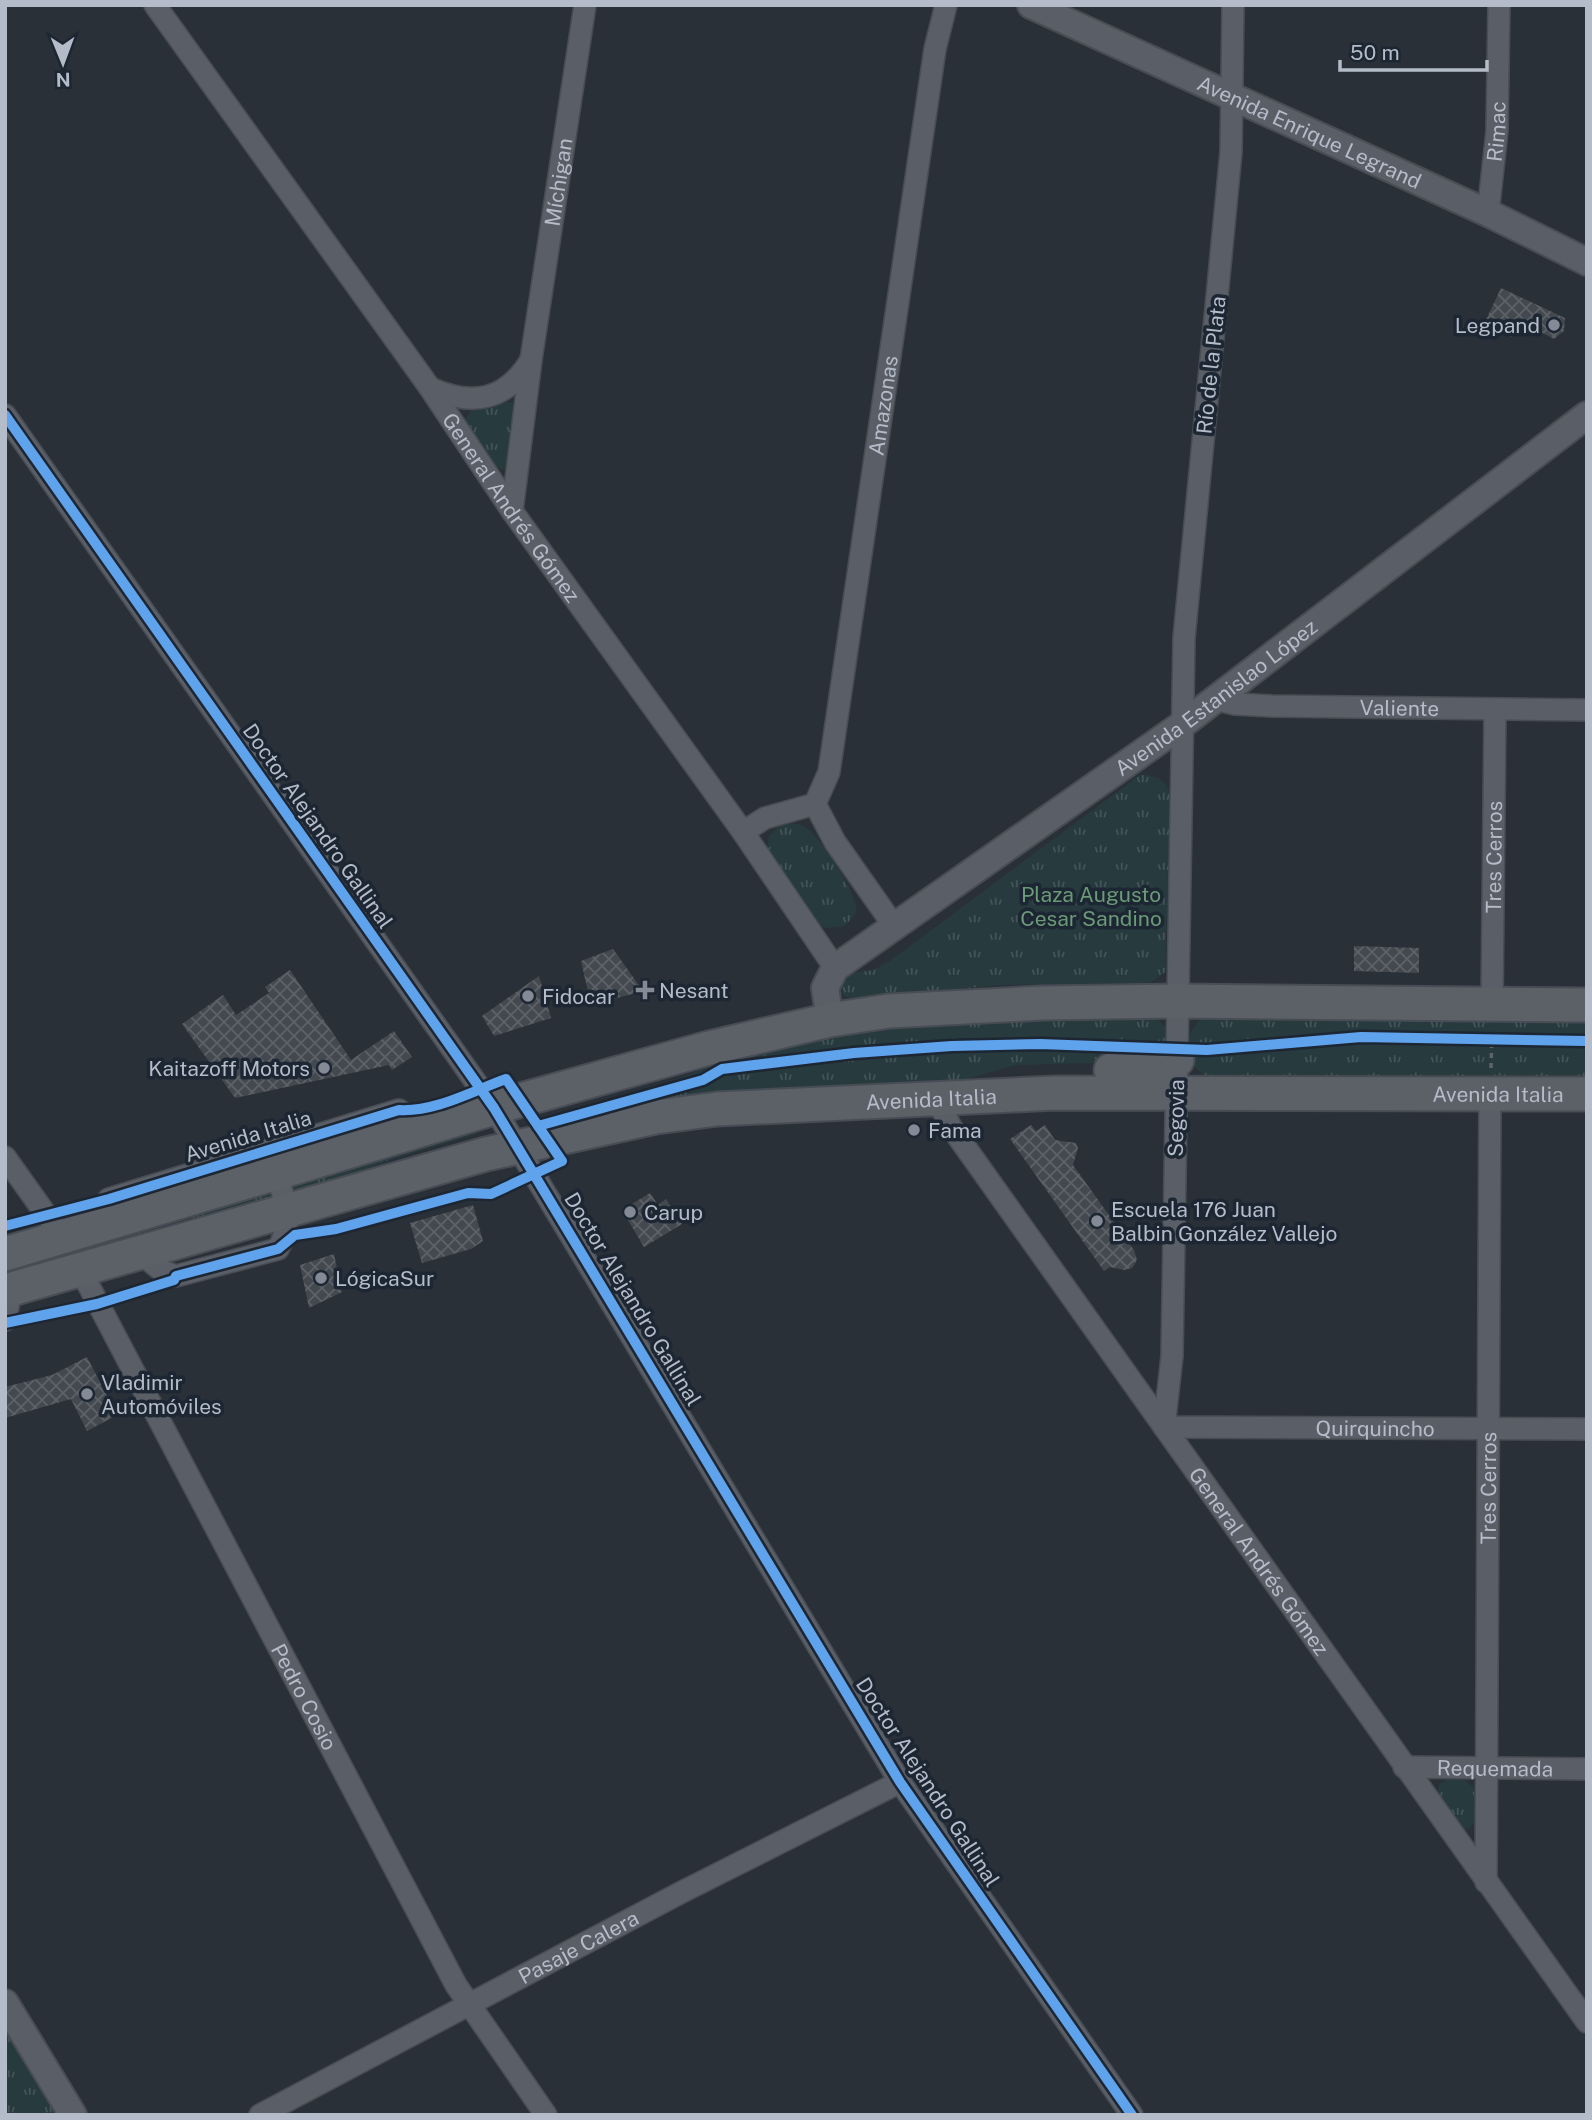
<svg xmlns="http://www.w3.org/2000/svg" width="1592" height="2120" font-family="'Public Sans',sans-serif">
<style>
.grass{fill:url(#grass-tufts)}
.building{fill:url(#building-cross-hatch)}
.lines{fill:none;stroke-linecap:round;stroke-linejoin:round}
.minor-casing{stroke:#484c53;stroke-width:24}
.tertiary-casing{stroke:#484c53;stroke-width:30}
.primary-casing{stroke:#484c55;stroke-width:37}
.path{stroke:#5d636a;stroke-width:3.5;stroke-dasharray:5 5;stroke-linecap:butt}
.minor{stroke:#5a5e66;stroke-width:21}
.tertiary{stroke:#5a5e66;stroke-width:26}
.primary{stroke:#5c6168;stroke-width:33}
.cycleway-casing{stroke:#1d2633;stroke-width:15}
.cycleway{stroke:#60a3ed;stroke-width:10}
.poi-dot{fill:#848b96;stroke:#1d2633;stroke-width:2.5}
.labels{text-anchor:middle;dominant-baseline:central;stroke-width:7;stroke-linejoin:round;paint-order:stroke}
.street-label{font-size:21px;fill:#b4bcc9;stroke:#1d2633}
.poi-label{font-size:21px;fill:#b4bcc9;stroke:#1d2633;text-anchor:start}
.park-label{font-size:21px;fill:#6b9a76;stroke:#1d2633}
</style>
<defs>
<pattern id="grass-tufts" width="24" height="20" patternUnits="userSpaceOnUse" patternTransform="scale(1.75)"><rect width="24" height="20" fill="#273a3e"/><path d="M3 7l-1-3M5 7V3M7 7l1-3M15 17l-1-3M17 17v-4M19 17l1-3" fill="none" stroke="#445559"/></pattern>
<pattern id="building-cross-hatch" width="8" height="8" patternUnits="userSpaceOnUse" patternTransform="scale(1.75)"><rect width="8" height="8" fill="#444950"/><path d="M0 0l8 8M0 8l8-8" fill="none" stroke="#5d6168"/></pattern>
</defs>
<rect width="100%" height="100%" fill="#2a3038"/>
<g class="grass">
<path d="M507,402l9,2 -7,62 -8,4 -7,-6 -29,-44 6,-9z"/>
<path d="M1140,775c18,0 28,6 30,23l-5,174 -14,10 -12,1 -140,2 -147,14 -14,-6 1,-15 6,-4 29,-4 16,-9z"/>
<path d="M782,823c10,0 18,0 26,6 14,11 51,67 48,84l-11,13 -20,2 -8,-5 -50,-72 2,-15z"/>
<path d="M1154,1016l12,12 -1,25 -41,9 -109,3 -55,16 -409,46 -3,-7c32,-9 64,-18 96,-29 47,-17 92,-36 140,-48 120,-28 247,-25 370,-27z"/>
<path d="M1205,1017l382,2v62l-377,-4c-26,-7 -29,-48 -5,-60z"/>
<path d="M477,1130l-1,4 -93,28 -57,24 -30,6 -2,-4 3,-6z"/>
<path d="M271,1191l6,7 -272,79v-8z"/>
<path d="M1446,1780h19l9,8 1,35 -7,6 -8,-1 -22,-33 1,-10z"/>
<path d="M5,2030l53,85h-53z"/>
</g>
<g class="building">
<path d="M1501,288l64,30 -1,13 -10,8 -23,-12 -20,10 -27,-13z"/>
<path d="M1354,946l65,2v25l-65,-2z"/>
<path d="M613,949l30,42 -52,14 -10,-44z"/>
<path d="M290,970l61,90 43,-29 18,26 -20,13 -3,-5 -154,33 -53,-74 41,-29 13,20 33,-22 -4,-6z"/>
<path d="M539,976l12,42 -57,18 -12,-20z"/>
<path d="M1031,1125l5,6 9,-6 10,15 21,3 2,5 -5,17 61,85 3,10 -5,8 -8,2 -14,-3 -6,4 -94,-132z"/>
<path d="M650,1193l8,12 8,-6 16,25 -38,23 -22,-37z"/>
<path d="M473,1205l10,36 -12,8 -49,14 -12,-40z"/>
<path d="M334,1254l8,38 -33,16 -9,-43z"/>
<path d="M87,1357l30,58 -30,16 -16,-32 -66,19v-31l47,-12z"/>
</g>
<g class="lines">
<defs>
<g id="minor">
<path id="s1" d="M155,5l275,383 82,123 231,321 92,136"/>
<path id="s2" d="M1233,5l-2,147 -47,486 -12,718 -8,71 423,2"/>
<path id="s3" d="M1488,213l9,-82 2,-126"/>
<path id="s4" d="M531,360l54,-355"/>
<path d="M430,388c43,19 76,13 101,-28l-19,151"/>
<path d="M5,415l489,693 406,674 232,333"/>
<path id="s5" d="M1213,699l22,5 37,2 315,4"/>
<path d="M743,832l22,-14 50,-14"/>
<path id="s6" d="M894,926l-59,-84 -20,-38 14,-32 106,-723 11,-44"/>
<path id="s7" d="M1492,1004l3,-294"/>
<path id="s8" d="M936,1098l15,29 636,895"/>
<path d="M5,1157l57,80"/>
<path d="M101,1226l8,-27 290,-89 30,20"/>
<path d="M139,1252l23,19 14,5 102,-27c16,-28 7,-48 -2,-77"/>
<path id="s9" d="M80,1269l376,716 90,130"/>
<path d="M5,1320l7,-31"/>
<path id="s10" d="M1404,1767l183,2"/>
<path id="s11" d="M1486,1882l4,-789"/>
<path id="s12" d="M260,2115l420,-222 220,-111"/>
</g>
<g id="tertiary">
<path id="s13" d="M1031,5l457,208 99,49"/>
<path id="s14" d="M830,1020l-5,-32 10,-20 348,-244 404,-309"/>
<path d="M5,2003l68,112"/>
</g>
<g id="primary">
<path d="M1111,1070c23,0 47,4 66,-10"/>
<path d="M5,1254l516,-154 188,-52 121,-28 59,-9 153,-8 135,-2 410,4"/>
<path id="s15" d="M5,1291l481,-137 170,-37 61,-8 339,-16 531,1"/>
</g>
</defs>
<use href="#minor" class="minor-casing"/>
<use href="#tertiary" class="tertiary-casing"/>
<use href="#primary" class="primary-casing"/>
<g class="path">
<path d="M1491,1068l1,-38"/>
<path d="M115,1295l32,-10"/>
<path d="M27,1318l50,-12"/>
</g>
<use href="#minor" class="minor"/>
<use href="#tertiary" class="tertiary"/>
<use href="#primary" class="primary"/>
<defs>
<g id="cycleway">
<path d="M5,415l489,693 406,674 232,333"/>
<path d="M538,1126l165,-46 19,-11 132,-16 98,-7 88,-2 167,6 154,-13 226,4"/>
<path d="M5,1226l104,-27 290,-89c37,2 73,-19 107,-31l56,82 -71,33 -23,-1 -132,36 -41,6 -17,14 -102,27 -2,4 -77,24 -92,19"/>
</g>
</defs>
<use href="#cycleway" class="cycleway-casing"/>
<use href="#cycleway" class="cycleway"/>
</g>
<g class="poi-dot">
<circle cx="1554" cy="325" r="7"/>
<path d="M641.5 979.5h7v7h7v7h-7v7h-7v-7h-7v-7h7z"/>
<circle cx="528" cy="996" r="7"/>
<circle cx="324" cy="1068" r="7"/>
<circle cx="914" cy="1130" r="7"/>
<circle cx="630" cy="1212" r="7"/>
<circle cx="1097" cy="1221" r="7"/>
<circle cx="321" cy="1278" r="7"/>
<circle cx="87" cy="1394" r="7"/>
</g>
<g class="labels">
<g class="street-label">
<text stroke="none"><textPath href="#s3" startOffset="82">Rimac</textPath></text>
<text stroke="none"><textPath href="#s13" startOffset="306">Avenida Enrique Legrand</textPath></text>
<text stroke="none"><textPath href="#s4" startOffset="180">Míchigan</textPath></text>
<text transform="translate(1211 365) rotate(-84)">Río de la Plata</text>
<text stroke="none"><textPath href="#s6" startOffset="551">Amazonas</textPath></text>
<text stroke="none"><textPath href="#s1" startOffset="616">General Andrés Gómez</textPath></text>
<text stroke="none"><textPath href="#s14" startOffset="522">Avenida Estanislao López</textPath></text>
<text stroke="none"><textPath href="#s5" startOffset="187">Valiente</textPath></text>
<text transform="translate(318 826) rotate(55)">Doctor Alejandro Gallinal</text>
<text stroke="none"><textPath href="#s7" startOffset="147">Tres Cerros</textPath></text>
<text stroke="none"><textPath href="#s15" startOffset="1517">Avenida Italia</textPath></text>
<text stroke="none"><textPath href="#s15" startOffset="950">Avenida Italia</textPath></text>
<text transform="translate(1176 1118) rotate(-89)">Segovia</text>
<text transform="translate(248 1136) rotate(-17)">Avenida Italia</text>
<text transform="translate(633 1299) rotate(59)">Doctor Alejandro Gallinal</text>
<text stroke="none"><textPath href="#s2" startOffset="1636">Quirquincho</textPath></text>
<text stroke="none"><textPath href="#s11" startOffset="394">Tres Cerros</textPath></text>
<text stroke="none"><textPath href="#s8" startOffset="565">General Andrés Gómez</textPath></text>
<text stroke="none"><textPath href="#s9" startOffset="483">Pedro Cosio</textPath></text>
<text stroke="none"><textPath href="#s10" startOffset="91">Requemada</textPath></text>
<text transform="translate(928 1782) rotate(57)">Doctor Alejandro Gallinal</text>
<text stroke="none"><textPath href="#s12" startOffset="360">Pasaje Calera</textPath></text>
</g>
<g class="poi-label">
<text x="1540" y="325" text-anchor="end">Legpand</text>
<text x="659" y="990">Nesant</text>
<text x="542" y="996">Fidocar</text>
<text x="310" y="1068" text-anchor="end">Kaitazoff Motors</text>
<text x="928" y="1130">Fama</text>
<text x="1111" y="1209">Escuela 176 Juan<tspan x="1111" dy="24">Balbin González Vallejo</tspan></text>
<text x="644" y="1212">Carup</text>
<text x="335" y="1278">LógicaSur</text>
<text x="101" y="1382">Vladimir<tspan x="101" dy="24">Automóviles</tspan></text>
</g>
<g class="park-label">
<text x="1091" y="894">Plaza Augusto<tspan x="1091" dy="24">Cesar Sandino</tspan></text>
</g>
</g>
<rect width="1592" height="2120" fill="none" stroke="#b4bcc9" stroke-width="14"/>
<g transform="translate(63 63) rotate(179)" stroke="#1d2633" stroke-width="5" paint-order="stroke">
<path d="M0-5L12 26L0 18L-12 26Z" fill="#b4bcc9"/>
<text y="-10" font-size="19" font-weight="bold" text-anchor="middle" fill="#b4bcc9">N</text>
</g>
<path d="M1340 60v10h147v-10" fill="none" stroke="#b4bcc9" stroke-width="3.5"/>
<text x="1350" y="60" font-size="21" fill="#b4bcc9" stroke="#1d2633" stroke-width="5" paint-order="stroke">50 m</text>
</svg>
